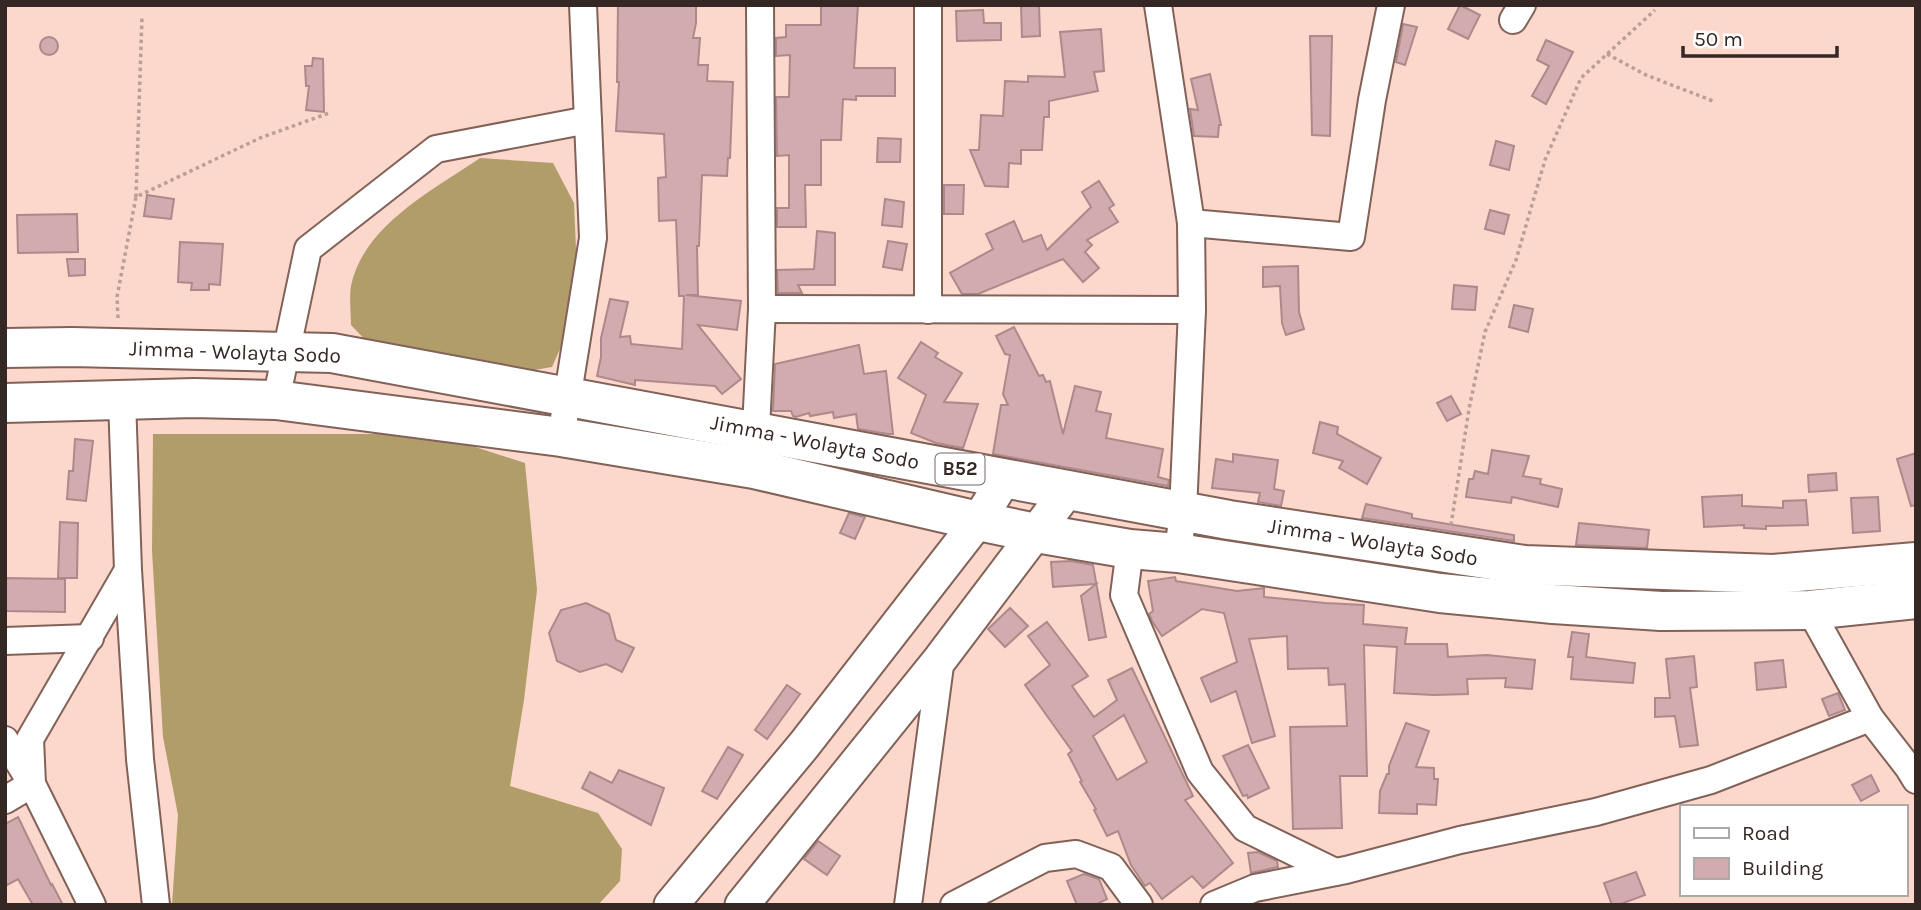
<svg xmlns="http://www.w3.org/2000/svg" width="1921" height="910" font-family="Karla,sans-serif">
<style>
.forest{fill:#b19d69}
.building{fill:#d1abae;stroke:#ad898c;stroke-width:2;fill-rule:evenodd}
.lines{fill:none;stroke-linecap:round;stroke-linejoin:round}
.minor-casing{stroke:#826258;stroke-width:30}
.major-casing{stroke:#826258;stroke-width:37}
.highway-casing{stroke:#826258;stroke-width:42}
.path{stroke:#bc9e96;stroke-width:3.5;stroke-dasharray:3.5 3.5;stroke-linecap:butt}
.minor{stroke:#fff;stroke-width:26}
.major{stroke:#fff;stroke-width:33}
.highway{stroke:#fff;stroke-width:38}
.labels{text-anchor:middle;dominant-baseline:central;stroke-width:5;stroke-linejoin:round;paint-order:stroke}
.shield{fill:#fff;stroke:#726865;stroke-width:2}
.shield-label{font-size:19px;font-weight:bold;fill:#352723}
.street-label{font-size:21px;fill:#352723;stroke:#fff}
</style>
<rect width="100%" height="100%" fill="#fcd7cc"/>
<g class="forest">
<path d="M480,158l73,5 21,40 3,69 -9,59 -16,36 -42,7 -137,-26 -22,-23c0,-12 -2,-27 0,-39 12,-60 82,-96 129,-128z"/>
<path d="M153,434h282l90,29 12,127 -13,110 -14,86 88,27 24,36 -2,32 -22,24h-426l6,-90 -15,-78 -11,-186z"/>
</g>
<g class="building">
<path d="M618,5h78v18l-3,15h7l-2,27h10l-1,16 26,1 -3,76h-2l-1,18 -25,-1 -3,71h-2l1,49h-12l55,6 -4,29 -39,-5 43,54 -19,15 -7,-8 -80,-6v5l-38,-9 4,-19v-19l9,-39 18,3 -8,35 10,-1 1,8 51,5 2,-53h-5l-3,-76 -17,1 -1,-43 8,-1 -2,-43 -48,-3 3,-49h-2z"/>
<path d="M821,5h37l-4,63h41v28h-39v4l-13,-1 -2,41h-20v45h-16l1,42h-29v-19h12v-53l-12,1 -1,-59h13l1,-42 -14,1v-18l10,-1v-12h35z"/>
<path d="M1021,5h18l1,31 -18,1z"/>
<path d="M1460,5l20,10 -12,24 -20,-10z"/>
<path d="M983,10l1,13h17v17l-44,1 -1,-30z"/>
<path d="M1403,24l14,3 -12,38 -9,-3z"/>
<path d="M1101,29l3,42 -10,1 4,19 -49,10v16h-5l-2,33h-21v14l-12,-1 -1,24 -23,-1 -15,-36h9l2,-35 22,1 2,-35 23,1v-6l37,1 -5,-45z"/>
<path d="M1310,36h22l-2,100 -18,-1z"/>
<circle cx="49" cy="46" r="9"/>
<path d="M1546,40l27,12 -27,52 -14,-8 17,-30 -12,-6z"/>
<path d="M313,58l10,1 1,53 -18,-2 3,-24h-3l-1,-20h7z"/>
<path d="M1210,74l11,51h-2l-1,12 -24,-1 -4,-27 8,1 -7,-31z"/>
<path d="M878,138l23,1 -1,23h-23z"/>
<path d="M1496,141l18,5 -5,24 -19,-5z"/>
<path d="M1099,181l15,24 -5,3 9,14 -31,18 5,5 -7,7 14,16 -16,14 -20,-23 -85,35h-16l-12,-21 43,-24 -7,-15 28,-13 9,21 18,-7 6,15 44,-43 -9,-15z"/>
<path d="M944,185h20l-1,29h-19z"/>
<path d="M147,195l27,4 -3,20 -27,-3z"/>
<path d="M885,199l19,3 -2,25 -20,-2z"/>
<path d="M1490,210l19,5 -5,19 -19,-5z"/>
<path d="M77,214l1,38 -60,1 -1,-38z"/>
<path d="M817,231l18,2v52h-37l4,8h-24l-1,-23 37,-1z"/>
<path d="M888,241l19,3 -5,26 -19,-3z"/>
<path d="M180,242l43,2 -3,41 -11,-1v6h-18l1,-7 -14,-1z"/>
<path d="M67,259h18v16l-16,1z"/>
<path d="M1298,266l1,46 5,17 -18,6 -4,-12 -2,-37 -17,1v-20z"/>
<path d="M1454,285l23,2 -2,23 -23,-1z"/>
<path d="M1514,305l19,4 -5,23 -19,-5z"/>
<path d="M1014,327l25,49 4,-1 3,7 4,-1 13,53 12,-48 26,6 -5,19 15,3 -5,24 57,11 -5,28 11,3 -1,6 -175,-32 8,-49h7l-5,-11 7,-39 -5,-1 -9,-18z"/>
<path d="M921,342l17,11 -3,4 27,16 -18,29 34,2 -15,44 -27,-5 -25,-10 15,-38 -28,-17z"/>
<path d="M859,345l5,29 22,-3 7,63h-5l-30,-5 -2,-15 -22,4 -1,-6 -23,4 -1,-3 -13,4 -3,-1 -2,-5h-18l2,-47z"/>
<path d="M1451,396l10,18 -14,7 -10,-18z"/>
<path d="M1320,422l18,5 -1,7 44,24 -14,26 -28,-16 4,-7 -30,-8z"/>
<path d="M75,439l18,2 -7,60 -19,-2 2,-28h4z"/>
<path d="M1492,450l37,6 -6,20 18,3 -1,5 22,5 -4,18 -46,-10 -1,6 -45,-6 3,-18h4l2,-8 13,3z"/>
<path d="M1916,453v52l-5,1 -14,-47z"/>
<path d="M1233,454l45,6 -4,29 10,2 -3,15 -23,-4 2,-9 -48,-5 4,-29 17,3z"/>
<path d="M1836,473l1,17 -28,2 -1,-17z"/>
<path d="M1742,495v11l41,2v-7l23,-1 2,25 -42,1v3l-22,-1v-3l-40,2 -2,-30z"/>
<path d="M1878,497l2,34 -27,2 -2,-35z"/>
<path d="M1366,504l46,10v4l102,17v6l-152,-23z"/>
<path d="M849,513l16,4 -10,22 -15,-6z"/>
<path d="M60,522l18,1 -1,55h-19z"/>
<path d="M1579,523l70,7 -2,18 -71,-3z"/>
<path d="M1071,561l22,4 13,72 -17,3 -8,-44 15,-12 -43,3 -2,-25z"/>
<path d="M1175,577l1,4 61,10 27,-3v9l61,6 39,2 -1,19 44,4 -2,16h42l1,13 39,-2 48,5 -3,29 -27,-2 1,-9 -39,1 1,15 -34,1 -40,-2 3,-46 -33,-2 3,131h-27l2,52 -49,1 -3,-102 57,-1 -2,-42 -16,1 -1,-17 -40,1 -1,-33 -38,3 26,97 -23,7 -16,-52 -25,11 -10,-24 36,-16 -13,-49 -22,-4 -40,27 -10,-15 -3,-7 4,-3 -5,-30z"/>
<path d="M5,578l60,1v33l-60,-1z"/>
<path d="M586,603l23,11 7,26 18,8 -12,24 -16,-8 -26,8 -23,-11 -8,-28 12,-23z"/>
<path d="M1010,608l18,18 -23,21 -17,-18z"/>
<path d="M1047,622l41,54 -16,10 22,31 23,-17 -9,-20 24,-12 61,128 -8,4 48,63 -30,25 -11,-12 -30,23 -12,-16 -5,3 -14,-21 -13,-34 -11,5 -13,-26 2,-1 -16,-27 2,-1 -14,-27 4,-3 -47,-66 25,-20 -22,-29zM1124,715l23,47 -30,18 -24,-44z"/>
<path d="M1572,632l17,2 -3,23 49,6 -2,20 -62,-4 2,-22h-5z"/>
<path d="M1694,656l3,31 -7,1 8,57 -18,2 -5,-31 -20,1v-19h15l-4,-39z"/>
<path d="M1783,660l3,27 -29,3 -2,-27z"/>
<path d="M787,685l13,9 -33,45 -12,-9z"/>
<path d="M1838,693l7,17 -16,6 -7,-17z"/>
<path d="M1406,723l23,8 -13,36 18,1v11h4l-2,26 -19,-1v10l-38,-1 1,-22 7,-17h2v-8z"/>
<path d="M1248,745l21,43 -21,10 -1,-3 -4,1 -20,-40z"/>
<path d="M728,747l15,8 -26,44 -15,-8z"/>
<path d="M619,770l45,18 -13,37 -69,-37 8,-16 22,11z"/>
<path d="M1871,775l8,16 -18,10 -9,-16z"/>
<path d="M18,817l33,68 1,-1 11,21h-30l-15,-26 -13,7v-62z"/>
<path d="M818,841l22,15 -13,19 -23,-16z"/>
<path d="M1258,852l19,9 1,6 -27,6 -3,-20z"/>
<path d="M1636,872l9,23 -27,10h-6l-8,-22z"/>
<path d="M1084,874l15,5 8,20 -12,6h-18l-10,-24z"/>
</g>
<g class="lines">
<defs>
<g id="minor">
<path d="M928,5v305"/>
<path d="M1158,5l33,218 1,87 -9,201 -5,42"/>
<path d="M1513,20l9,-15"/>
<path d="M1191,223l160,14 21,-137 19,-95"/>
<path d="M762,309l430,1"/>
<path d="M122,400l6,170 12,189 16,146"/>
<path d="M276,400l32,-151 128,-100 152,-29"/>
<path d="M561,437l32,-199 -10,-233"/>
<path d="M755,448l7,-139 -2,-304"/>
<path d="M1130,549l-6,46 76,177 45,56 90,44"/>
<path d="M1810,610l60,108 38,49 8,13"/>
<path d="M5,641l85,-3"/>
<path d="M5,740l27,44 -27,16"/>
<path d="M92,905l-60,-121 -2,-45 98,-169"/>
<path d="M908,905l33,-247"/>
<path d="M954,905l91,-47 31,-4 35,13 28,38"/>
<path d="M1214,905l41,-17 91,-18 114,-30 136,-28 115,-32 159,-62"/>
</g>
<g id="major">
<path d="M671,905l133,-160 174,-224 27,-43"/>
<path d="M742,905l199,-247 127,-168"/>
</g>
<g id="highway">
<path d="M5,348l67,-1 260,6 897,167 296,45 248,9 143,-12"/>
<path d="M5,403l189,-5 82,2 285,37 193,32 224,52 58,12 94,16 48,4 262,40 113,11 108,7 149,-1 106,-11"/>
</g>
</defs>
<use href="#minor" class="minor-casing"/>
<use href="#major" class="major-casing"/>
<use href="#highway" class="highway-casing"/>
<g class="path">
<path d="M1607,54l39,21 67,26"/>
<path d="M136,197l6,-181"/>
<path d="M118,318l-1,-21 19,-100 124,-59 69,-25"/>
<path d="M1451,525l18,-116 16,-77 31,-72 29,-100 36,-82 74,-68"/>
</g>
<use href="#minor" class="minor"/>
<use href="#major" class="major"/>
<use href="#highway" class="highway"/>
</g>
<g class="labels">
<rect class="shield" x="935.5" y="453.5" width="49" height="31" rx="5"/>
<g class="shield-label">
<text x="960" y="469">B52</text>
</g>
<g class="street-label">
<text transform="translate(235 352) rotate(2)">Jimma - Wolayta Sodo</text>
<text transform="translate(815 442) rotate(11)">Jimma - Wolayta Sodo</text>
<text transform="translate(1373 542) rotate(9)">Jimma - Wolayta Sodo</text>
</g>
</g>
<rect width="1921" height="910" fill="none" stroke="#352723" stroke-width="14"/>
<rect x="1680" y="805" width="228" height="91" fill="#ffffff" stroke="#aea9a7" stroke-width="2"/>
<rect x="1694" y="828" width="35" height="10" fill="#ffffff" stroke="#aea9a7" stroke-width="2"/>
<text x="1742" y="840" font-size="21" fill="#352723">Road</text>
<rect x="1694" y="858" width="35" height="21" fill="#d1abae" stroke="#aea9a7" stroke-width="2"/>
<text x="1742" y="875" font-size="21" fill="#352723">Building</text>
<path d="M1683 46v10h154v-10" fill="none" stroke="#352723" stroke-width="3.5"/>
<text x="1694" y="46" font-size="21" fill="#352723" stroke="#ffffff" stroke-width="5" paint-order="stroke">50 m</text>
</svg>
